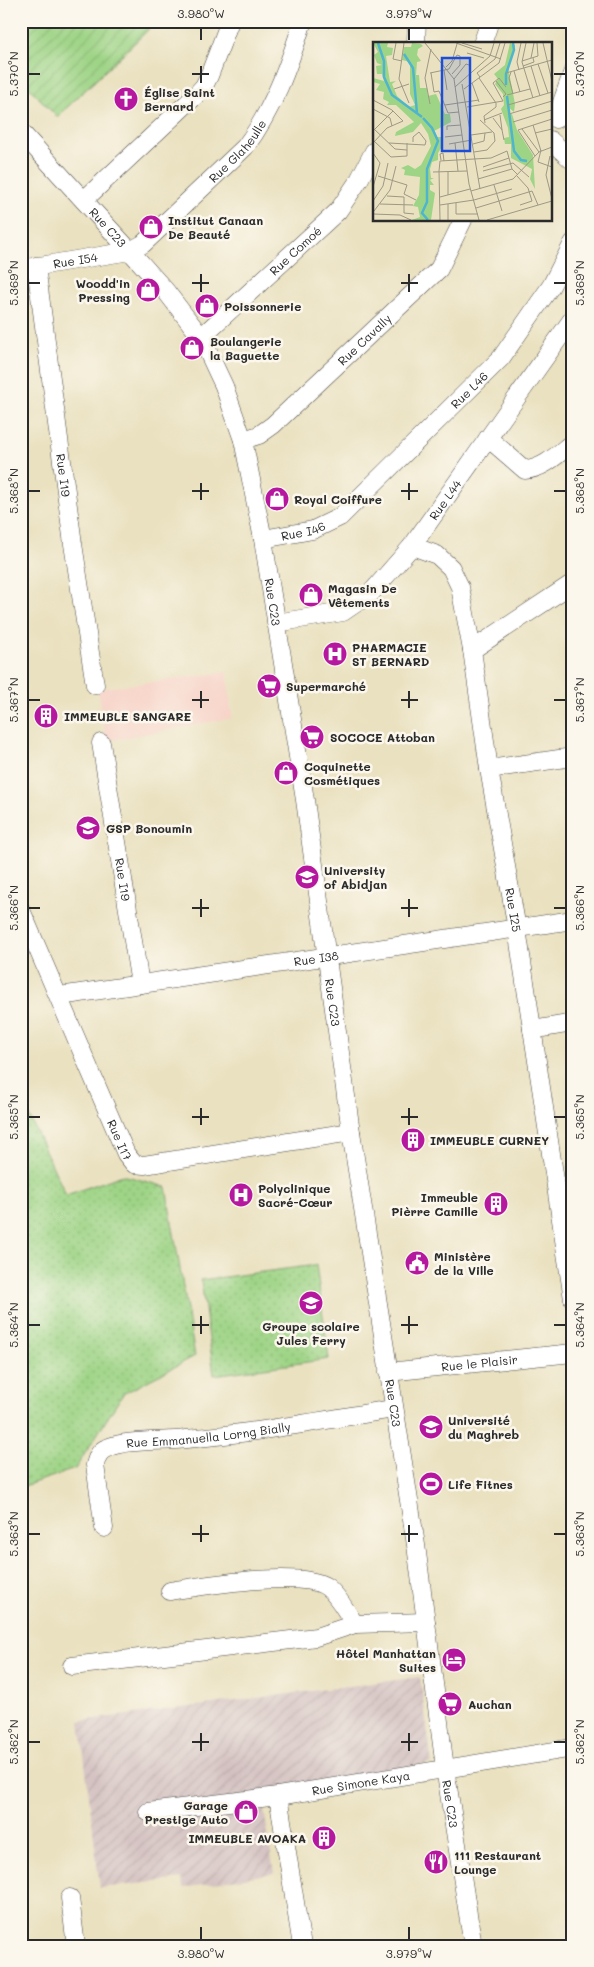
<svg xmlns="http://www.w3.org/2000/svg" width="594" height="1967" font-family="Mali,sans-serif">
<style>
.built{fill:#f7d1c6}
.industrial{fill:url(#industrial-furrows)}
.grass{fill:url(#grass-dots);stroke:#648058}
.garden{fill:url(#garden-furrows);stroke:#648058}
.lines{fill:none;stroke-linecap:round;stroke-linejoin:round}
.minor-casing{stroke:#484641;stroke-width:19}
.minor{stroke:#fff;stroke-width:18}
.ticks{fill:none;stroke:#2b2b2b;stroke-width:2}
.labels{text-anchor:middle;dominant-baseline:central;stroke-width:5;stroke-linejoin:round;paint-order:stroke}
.poi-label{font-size:12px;font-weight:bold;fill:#2b2b2b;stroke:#fbf7ec;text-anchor:start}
.street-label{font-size:12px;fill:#2b2b2b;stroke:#fbf7ec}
.inset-river{fill:none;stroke:#4eb5cd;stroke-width:2.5}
.inset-road{fill:none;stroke:#9e9884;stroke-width:1}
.view{fill:#1d4ed8;fill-opacity:0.15;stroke:#1d4ed8;stroke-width:2.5}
.inset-edge{fill:none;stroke:#2b2b2b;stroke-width:2.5}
.neatline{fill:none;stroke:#2b2b2b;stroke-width:2}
.ticks-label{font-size:12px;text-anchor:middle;fill:#2b2b2b}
</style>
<defs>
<pattern id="industrial-furrows" width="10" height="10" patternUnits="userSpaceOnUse" patternTransform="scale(1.25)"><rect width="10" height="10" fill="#d2bfbf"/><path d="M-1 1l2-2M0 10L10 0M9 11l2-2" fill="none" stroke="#b4a4a4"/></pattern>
<pattern id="grass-dots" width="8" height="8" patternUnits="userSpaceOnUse" patternTransform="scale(1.25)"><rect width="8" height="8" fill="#9ed486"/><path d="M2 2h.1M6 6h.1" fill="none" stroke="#88b674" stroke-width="1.8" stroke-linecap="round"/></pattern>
<pattern id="garden-furrows" width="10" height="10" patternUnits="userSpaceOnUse" patternTransform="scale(1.25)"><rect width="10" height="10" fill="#9ed486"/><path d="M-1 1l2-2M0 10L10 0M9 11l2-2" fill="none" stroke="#88b674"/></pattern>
</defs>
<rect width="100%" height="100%" fill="#fbf7ec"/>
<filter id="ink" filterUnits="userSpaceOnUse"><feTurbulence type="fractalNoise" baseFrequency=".02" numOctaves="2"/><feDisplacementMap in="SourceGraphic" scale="10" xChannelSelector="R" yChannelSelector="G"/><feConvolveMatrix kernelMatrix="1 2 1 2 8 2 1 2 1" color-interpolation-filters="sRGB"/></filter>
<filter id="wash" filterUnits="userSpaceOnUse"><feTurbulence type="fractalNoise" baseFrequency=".0096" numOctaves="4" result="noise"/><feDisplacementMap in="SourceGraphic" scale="20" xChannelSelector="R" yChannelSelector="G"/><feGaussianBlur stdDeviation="1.12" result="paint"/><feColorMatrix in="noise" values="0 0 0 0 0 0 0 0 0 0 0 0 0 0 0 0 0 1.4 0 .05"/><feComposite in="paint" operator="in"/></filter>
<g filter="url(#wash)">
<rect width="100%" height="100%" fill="#eae1c0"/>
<path class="built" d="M227,672l5,46 -126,23 -8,-52z"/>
<path class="industrial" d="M420,1677l12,86 -171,28 13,82 -91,15 -1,-9 -82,9 -20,-167z"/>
<g class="grass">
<path d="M21,1099l45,96 57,-20 43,12 29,169 -72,38 -48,75 -54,18z"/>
<path d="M316,1265l13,94 -115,16 -13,-95z"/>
</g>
<path class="garden" d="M21,21h129l-2,9 -91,87 -36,-38z"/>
</g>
<g filter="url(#ink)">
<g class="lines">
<defs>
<g id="minor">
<path d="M416,44l1,-23"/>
<path d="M482,44l8,-23"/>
<path d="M556,119l17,-48"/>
<path id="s1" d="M21,132l109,119 35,39 36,47 23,49 19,54 20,99 42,261 46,332 65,413 29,223 28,178"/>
<path d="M550,140l23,21"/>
<path d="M84,200l111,-104 9,-10 5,-10 21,-55"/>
<path id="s2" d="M36,266l37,278 22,141"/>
<path id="s3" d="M21,269l109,-18 13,-7 102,-97c28,-37 44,-82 58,-126"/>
<path id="s4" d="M201,337l137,-126 21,-31 15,-29"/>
<path d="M488,438l37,32c19,-1 34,-17 48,-28"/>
<path id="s5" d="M243,440l16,-5 14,-10 166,-156 24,-49"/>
<path id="s6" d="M263,539l50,-9 27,-13 161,-159 50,-72 22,-43"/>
<path id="s7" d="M412,546l25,9 14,13 9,19 12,63 17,119 28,160 56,370"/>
<path id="s8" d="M276,623l67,-11 28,-19 41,-47 161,-228"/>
<path d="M472,650l101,-67"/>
<path id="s9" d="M101,743l39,241"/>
<path d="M489,769l84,-12"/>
<path id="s10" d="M21,910l105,244 8,10 10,1 207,-33"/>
<path id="s11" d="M60,996l513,-76"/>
<path d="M532,1030l41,-7"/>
<path id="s12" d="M388,1372l185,-19"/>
<path id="s13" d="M104,1528l-9,-63c2,-8 4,-14 12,-17 19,-9 58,-6 79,-9 70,-6 139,-19 207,-30"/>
<path d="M170,1591c33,-5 131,-22 157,-4 12,9 19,25 28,37"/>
<path d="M72,1666l244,-29 39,-13 71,-2"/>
<path d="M278,1796l24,150"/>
<path id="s14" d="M148,1812l130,-16 295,-48"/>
<path d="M70,1898l6,48"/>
</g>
</defs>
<use href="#minor" class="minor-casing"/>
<use href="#minor" class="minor"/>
</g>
</g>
<path class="ticks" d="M201,28v12M409,28v12M201,66v17M28,74h12M192,74h17M554,74h12M201,274v18M409,274v18M28,283h12M192,283h17M401,283h17M554,283h12M201,483v17M409,483v17M28,491h12M192,491h17M401,491h17M554,491h12M201,691v17M409,691v17M28,700h12M192,700h17M401,700h17M554,700h12M201,899v18M409,899v18M28,908h12M192,908h17M401,908h17M554,908h12M201,1108v17M409,1108v17M28,1117h12M192,1117h17M401,1117h17M554,1117h12M201,1316v18M409,1316v18M28,1325h12M192,1325h17M401,1325h17M554,1325h12M201,1525v17M409,1525v17M28,1534h12M192,1534h17M401,1534h17M554,1534h12M201,1733v18M409,1733v18M28,1742h12M192,1742h17M401,1742h17M554,1742h12M201,1927v13M409,1927v13"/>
<defs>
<symbol id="church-disc" viewBox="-11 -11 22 22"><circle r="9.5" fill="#b5179e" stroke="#fbf7ec"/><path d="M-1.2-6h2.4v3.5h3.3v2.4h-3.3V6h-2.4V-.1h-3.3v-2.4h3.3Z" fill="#fff"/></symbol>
<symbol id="shop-disc" viewBox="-11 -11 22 22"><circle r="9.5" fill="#b5179e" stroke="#fbf7ec"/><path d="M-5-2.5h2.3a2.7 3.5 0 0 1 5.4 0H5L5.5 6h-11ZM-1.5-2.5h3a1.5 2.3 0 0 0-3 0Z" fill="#fff"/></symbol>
<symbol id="hospital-disc" viewBox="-11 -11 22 22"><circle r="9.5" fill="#b5179e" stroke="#fbf7ec"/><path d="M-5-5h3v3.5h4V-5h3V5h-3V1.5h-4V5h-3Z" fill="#fff"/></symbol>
<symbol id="supermarket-disc" viewBox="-11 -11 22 22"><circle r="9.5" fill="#b5179e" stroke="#fbf7ec"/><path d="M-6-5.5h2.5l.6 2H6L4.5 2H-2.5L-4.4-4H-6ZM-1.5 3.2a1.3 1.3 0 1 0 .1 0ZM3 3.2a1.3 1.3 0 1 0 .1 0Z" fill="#fff"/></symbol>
<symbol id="building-disc" viewBox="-11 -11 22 22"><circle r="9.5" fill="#b5179e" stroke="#fbf7ec"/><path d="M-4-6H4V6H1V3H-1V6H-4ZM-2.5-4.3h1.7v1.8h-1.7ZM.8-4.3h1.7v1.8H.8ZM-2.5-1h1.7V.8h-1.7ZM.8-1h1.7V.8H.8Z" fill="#fff"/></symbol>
<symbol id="school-disc" viewBox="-11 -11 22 22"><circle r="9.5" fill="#b5179e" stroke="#fbf7ec"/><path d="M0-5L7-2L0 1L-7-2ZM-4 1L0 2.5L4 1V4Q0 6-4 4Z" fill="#fff"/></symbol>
<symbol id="university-disc" viewBox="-11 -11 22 22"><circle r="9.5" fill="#b5179e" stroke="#fbf7ec"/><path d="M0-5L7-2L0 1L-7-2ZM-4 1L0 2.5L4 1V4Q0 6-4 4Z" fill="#fff"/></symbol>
<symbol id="civic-disc" viewBox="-11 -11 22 22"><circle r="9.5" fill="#b5179e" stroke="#fbf7ec"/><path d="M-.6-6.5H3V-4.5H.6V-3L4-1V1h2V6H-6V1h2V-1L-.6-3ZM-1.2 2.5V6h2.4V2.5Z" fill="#fff"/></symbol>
<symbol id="stadium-disc" viewBox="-11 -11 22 22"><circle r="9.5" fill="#b5179e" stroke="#fbf7ec"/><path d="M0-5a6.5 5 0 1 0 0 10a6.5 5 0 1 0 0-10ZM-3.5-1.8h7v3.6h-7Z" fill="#fff"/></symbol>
<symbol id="hotel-disc" viewBox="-11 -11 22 22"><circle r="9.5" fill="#b5179e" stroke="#fbf7ec"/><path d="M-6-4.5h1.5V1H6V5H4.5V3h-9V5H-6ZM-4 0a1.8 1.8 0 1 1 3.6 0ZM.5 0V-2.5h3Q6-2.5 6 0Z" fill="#fff"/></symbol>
<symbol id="restaurant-disc" viewBox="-11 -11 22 22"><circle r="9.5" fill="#b5179e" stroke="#fbf7ec"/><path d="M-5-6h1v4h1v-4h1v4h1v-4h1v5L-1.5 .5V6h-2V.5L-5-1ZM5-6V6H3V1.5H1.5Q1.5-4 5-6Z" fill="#fff"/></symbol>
</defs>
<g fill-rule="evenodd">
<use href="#church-disc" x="112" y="85" width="28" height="28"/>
<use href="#shop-disc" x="137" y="213" width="28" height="28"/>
<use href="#shop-disc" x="134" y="276" width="28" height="28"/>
<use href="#shop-disc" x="193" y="292" width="28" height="28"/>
<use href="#shop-disc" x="178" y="334" width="28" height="28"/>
<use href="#shop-disc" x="263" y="485" width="28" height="28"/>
<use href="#shop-disc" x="297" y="581" width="28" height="28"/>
<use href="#hospital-disc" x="321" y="640" width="28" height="28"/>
<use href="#supermarket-disc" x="255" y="672" width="28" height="28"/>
<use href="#building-disc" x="32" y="702" width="28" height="28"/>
<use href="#supermarket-disc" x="298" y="723" width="28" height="28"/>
<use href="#shop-disc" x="272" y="759" width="28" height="28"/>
<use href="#school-disc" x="74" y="814" width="28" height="28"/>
<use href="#university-disc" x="293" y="863" width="28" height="28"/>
<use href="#building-disc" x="399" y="1126" width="28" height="28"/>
<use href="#hospital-disc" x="227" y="1181" width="28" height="28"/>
<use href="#building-disc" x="482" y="1190" width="28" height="28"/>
<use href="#civic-disc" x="403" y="1249" width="28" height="28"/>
<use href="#school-disc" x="297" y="1289" width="28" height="28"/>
<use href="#university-disc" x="417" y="1413" width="28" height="28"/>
<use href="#stadium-disc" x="417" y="1470" width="28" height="28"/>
<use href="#hotel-disc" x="440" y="1646" width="28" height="28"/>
<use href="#supermarket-disc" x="436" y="1690" width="28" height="28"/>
<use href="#shop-disc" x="232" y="1798" width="28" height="28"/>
<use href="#building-disc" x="310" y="1824" width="28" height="28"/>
<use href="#restaurant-disc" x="422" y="1848" width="28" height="28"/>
</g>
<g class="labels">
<g class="poi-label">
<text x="144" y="92">Église Saint<tspan x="144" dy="14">Bernard</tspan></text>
<text x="168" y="220">Institut Canaan<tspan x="168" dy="14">De Beauté</tspan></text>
<text x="130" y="283" text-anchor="end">Woodd'in<tspan x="130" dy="14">Pressing</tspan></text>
<text x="224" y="306">Poissonnerie</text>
<text x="210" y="341">Boulangerie<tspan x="210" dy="14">la Baguette</tspan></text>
<text x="294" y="499">Royal Coiffure</text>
<text x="328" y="588">Magasin De<tspan x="328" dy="14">Vêtements</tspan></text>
<text x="352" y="647">PHARMACIE<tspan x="352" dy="14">ST BERNARD</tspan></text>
<text x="286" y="686">Supermarché</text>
<text x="64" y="716">IMMEUBLE SANGARE</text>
<text x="330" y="737">SOCOCE Attoban</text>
<text x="304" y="766">Coquinette<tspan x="304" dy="14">Cosmétiques</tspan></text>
<text x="106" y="828">GSP Bonoumin</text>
<text x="324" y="870">University<tspan x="324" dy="14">of Abidjan</tspan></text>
<text x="430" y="1140">IMMEUBLE CURNEY</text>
<text x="258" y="1188">Polyclinique<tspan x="258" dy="14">Sacré-Cœur</tspan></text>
<text x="478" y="1197" text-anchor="end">Immeuble<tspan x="478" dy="14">Pièrre Camille</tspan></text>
<text x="434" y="1256">Ministère<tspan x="434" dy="14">de la Ville</tspan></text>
<text x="311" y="1326" text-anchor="middle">Groupe scolaire<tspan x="311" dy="14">Jules Ferry</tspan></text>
<text x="448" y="1420">Université<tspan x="448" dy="14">du Maghreb</tspan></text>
<text x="448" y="1484">Life Fitnes</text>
<text x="436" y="1653" text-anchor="end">Hôtel Manhattan<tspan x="436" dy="14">Suites</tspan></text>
<text x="468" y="1704">Auchan</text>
<text x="228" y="1805" text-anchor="end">Garage<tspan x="228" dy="14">Prestige Auto</tspan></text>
<text x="306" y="1838" text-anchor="end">IMMEUBLE AVOAKA</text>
<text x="454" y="1855">111 Restaurant<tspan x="454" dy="14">Lounge</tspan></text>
</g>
<g class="street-label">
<text stroke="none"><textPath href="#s3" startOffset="258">Rue Glaheulle</textPath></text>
<text stroke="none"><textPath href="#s1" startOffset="129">Rue C23</textPath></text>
<text stroke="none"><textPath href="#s4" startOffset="128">Rue Comoé</textPath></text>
<text stroke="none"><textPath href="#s3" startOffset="55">Rue I54</textPath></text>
<text stroke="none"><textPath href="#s5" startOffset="159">Rue Cavally</textPath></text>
<text stroke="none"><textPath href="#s6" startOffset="262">Rue L46</textPath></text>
<text stroke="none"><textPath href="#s2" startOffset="211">Rue I19</textPath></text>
<text stroke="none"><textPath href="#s8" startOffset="221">Rue L44</textPath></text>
<text stroke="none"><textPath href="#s6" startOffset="41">Rue I46</textPath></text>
<text stroke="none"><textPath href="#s1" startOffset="549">Rue C23</textPath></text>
<text stroke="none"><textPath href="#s9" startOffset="138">Rue I19</textPath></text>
<text stroke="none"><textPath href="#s7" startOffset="394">Rue I25</textPath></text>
<text stroke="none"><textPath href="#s11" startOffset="259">Rue I38</textPath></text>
<text stroke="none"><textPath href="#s1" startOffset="954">Rue C23</textPath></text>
<text stroke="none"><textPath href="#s10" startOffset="250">Rue I17</textPath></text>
<text stroke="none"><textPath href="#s12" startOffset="92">Rue le Plaisir</textPath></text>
<text stroke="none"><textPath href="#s1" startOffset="1359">Rue C23</textPath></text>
<text stroke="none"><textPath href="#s13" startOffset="188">Rue Emmanuella Lorng Bially</textPath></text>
<text stroke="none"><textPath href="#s14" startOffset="215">Rue Simone Kaya</textPath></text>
<text stroke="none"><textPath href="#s1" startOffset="1764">Rue C23</textPath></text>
</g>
</g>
<g transform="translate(373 42)">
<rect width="179" height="179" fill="#eae1c0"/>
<path d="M0,1h15l-1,4 6,1 -1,7 -6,1 4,26 6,-1 -4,3 5,12 12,11 6,-2 -5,-11v-32l-8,-2 2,-13h7l1,-4 9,1 2,2 -5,3 -1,6 4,6 -4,1 -1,13h3l1,13h7l1,8 8,-2 9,20h5l1,8 -17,9 3,6h5l1,8 -5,8v7l-6,2 -2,7 1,9h3l-4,2 4,5h-4v5l5,3 -4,27h-19l8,-3 -2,-10 -5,-1 6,-11 1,-18 -16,-2 1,-5 -4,-2 7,-3 7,4 6,-4 10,-19 -3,-12 -7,-11 -8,9 -18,4 1,-4 18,-10 -18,-17h-9l2,-3 -6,-3 1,-7 -8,-2 4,-6 -7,-2v-4l11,3 -2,-7h-5l-1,-8 6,-1 -5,-2 -3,-8 4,-3zM137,1l5,2 -7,22 7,37 -1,8 -6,-5 1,6 3,1 5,16 16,25 2,34 -5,-10 2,-10 -21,-11v-14h-6l-1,-6 5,-1 -1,-9 -7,-19 3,-4 -1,-11 -8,-10 3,-5 -4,-5 11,-9z" fill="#9ed486"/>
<path class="inset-river" d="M5,1l6,18v16l8,18 30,22M31,12l9,14 4,45M133,43v-11l8,-24 -1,-7M134,54l7,55 7,9 6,1M50,76l9,10 6,13 -11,28v33l-5,11 6,7"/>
<path class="inset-road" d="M23,1l-3,16 9,2M31,1l-5,36 10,24M52,1l29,36 15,105 10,36M83,1l45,16M89,1l20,6M153,1l-4,19 11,36M170,1l9,38M94,11l17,5M158,16l3,-15M149,19l16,-5 -1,-13M165,22l10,29M150,24l11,-4 -1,-4M158,24l9,30M73,25l6,-6 5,-17M71,28l3,20M146,28l-2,-8 4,-19M141,29l6,21M138,30l-2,6 4,16M57,31l19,-4 8,-14 3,1M58,31l3,19 5,-1 9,22 11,-1M133,31l46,-13M79,32l8,-9v-9M107,35l-3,-4 18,-14 5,-16M106,36l17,25v4l-12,9 1,7M81,37l12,-15 3,1M123,39l10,13 -3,3M99,41l7,19M89,42l18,105M82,45l35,-31 4,-13M21,47l15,-5M91,47l35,-26 6,-20M134,53l23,-6M0,58l19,10 11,11 -16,7 -14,15M57,62l-5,-26 6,-29M72,63l34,-5M135,63l44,-13M94,65l36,-6 -10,-18 6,-5 7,9M0,67l17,9 2,8M136,72l43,-13M127,73l2,15M120,76l9,12 2,10M111,78l18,-7M140,80l39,-12M160,83l8,26M0,86l22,21 12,1M2,87l18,-18M149,87l17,23M74,88v-4l14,-1M162,91l17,-4M98,93l21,-3M72,95l17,-2M1,99l17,16 16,-1v-13M16,101l36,2 1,-4 -7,-9 -6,5v5M82,101l3,28M76,102l23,-4M100,102l11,-3 1,-8M168,108l-3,12 14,5M101,110l13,-2 8,-9 -1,-8 -14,-13M0,111l7,10 -7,24M162,114l-17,-26 34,-11M177,114l-4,19 6,24M68,118l-1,-6 3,-1 1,8M110,125l26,-9M66,129l1,-10 51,-3 16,-7 5,18M66,129l1,49M75,129v24M110,129l30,-8 16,14M60,130l34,-1M5,134l29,9 -3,9 12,6M144,134l11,12 4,13 -12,4M105,137l34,-10 6,6M121,143l8,26M98,149l42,-12 26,-27 13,-5M14,154l17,1v16l10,1M67,155l30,-8M0,159l10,-15 5,-23M83,161v11h22M7,162l33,1M67,163l34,-5 38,-11M103,166l56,-17 6,14M1,169l16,-21 6,-24M0,172l27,1 11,5M75,178v-16M114,178l65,-19"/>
<path class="view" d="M69,16h28v93h-28z"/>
<rect width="179" height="179" class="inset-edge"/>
</g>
<rect width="594" height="1967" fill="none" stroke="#fbf7ec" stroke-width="55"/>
<rect x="28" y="28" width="538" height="1912" class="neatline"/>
<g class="ticks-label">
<text x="201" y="18">3.980°W</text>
<text x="409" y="18">3.979°W</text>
<text transform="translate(14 74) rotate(-90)" y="4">5.370°N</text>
<text transform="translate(580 74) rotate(-90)" y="4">5.370°N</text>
<text transform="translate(14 283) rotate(-90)" y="4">5.369°N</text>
<text transform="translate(580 283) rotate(-90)" y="4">5.369°N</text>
<text transform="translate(14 491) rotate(-90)" y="4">5.368°N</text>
<text transform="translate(580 491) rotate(-90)" y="4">5.368°N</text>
<text transform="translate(14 700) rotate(-90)" y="4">5.367°N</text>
<text transform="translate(580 700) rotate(-90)" y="4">5.367°N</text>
<text transform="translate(14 908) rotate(-90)" y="4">5.366°N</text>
<text transform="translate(580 908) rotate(-90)" y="4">5.366°N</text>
<text transform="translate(14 1117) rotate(-90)" y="4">5.365°N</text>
<text transform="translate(580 1117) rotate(-90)" y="4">5.365°N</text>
<text transform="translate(14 1325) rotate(-90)" y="4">5.364°N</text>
<text transform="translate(580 1325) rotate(-90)" y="4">5.364°N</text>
<text transform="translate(14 1534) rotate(-90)" y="4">5.363°N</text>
<text transform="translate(580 1534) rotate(-90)" y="4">5.363°N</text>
<text transform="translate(14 1742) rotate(-90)" y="4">5.362°N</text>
<text transform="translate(580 1742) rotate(-90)" y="4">5.362°N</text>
<text x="201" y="1958">3.980°W</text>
<text x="409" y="1958">3.979°W</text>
</g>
</svg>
